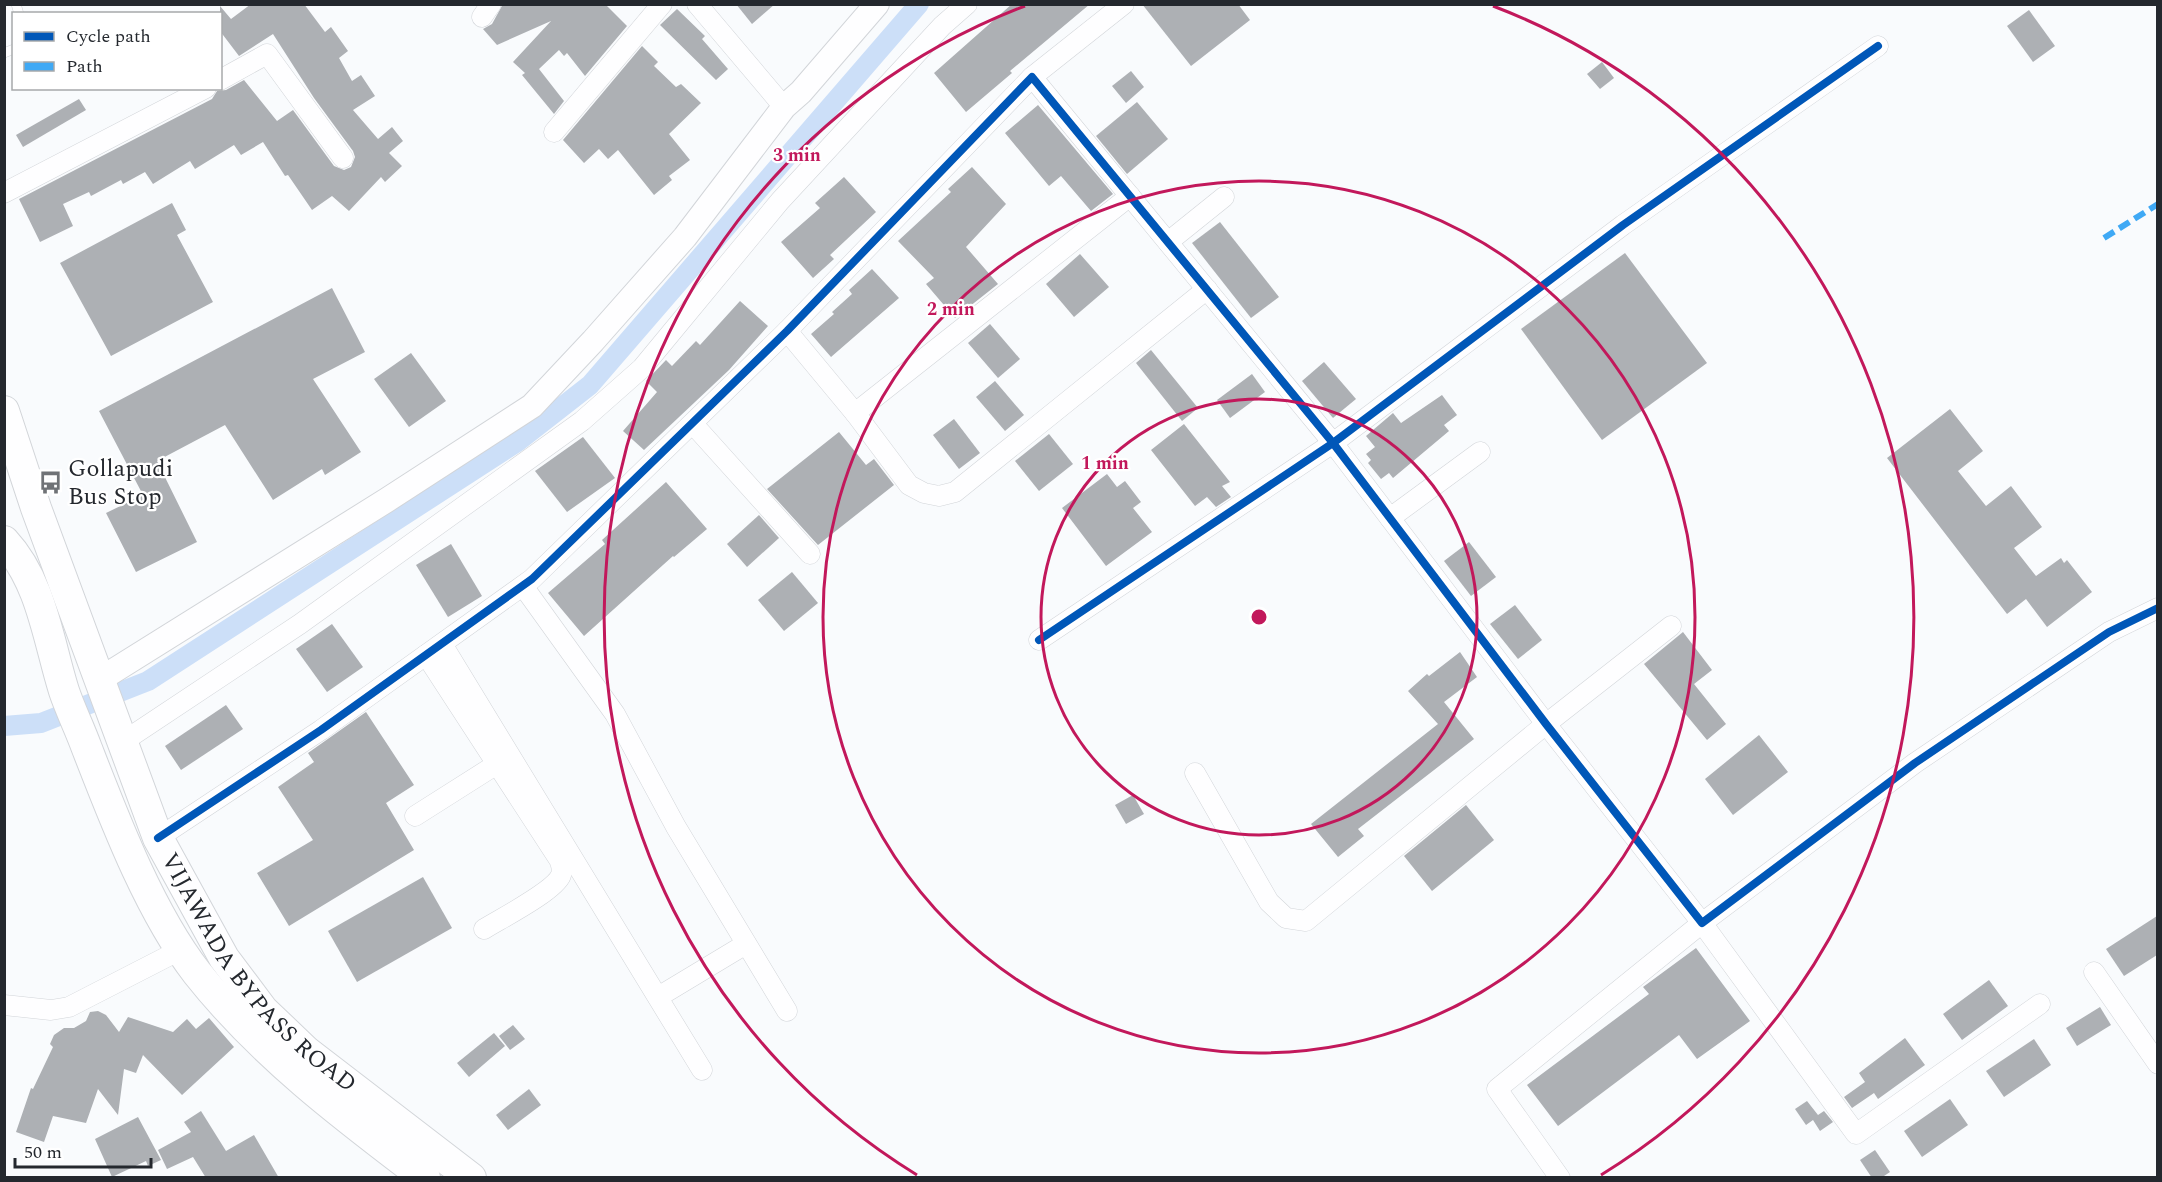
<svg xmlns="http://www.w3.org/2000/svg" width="2162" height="1182" font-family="Spectral,serif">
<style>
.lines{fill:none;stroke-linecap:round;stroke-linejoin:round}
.canal{stroke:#ccdff8;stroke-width:20}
.building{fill:#adb0b4}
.service-casing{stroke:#d2d5d9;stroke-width:10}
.minor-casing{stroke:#d2d5d9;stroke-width:21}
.tertiary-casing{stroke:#d2d5d9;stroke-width:26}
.primary-casing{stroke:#d2d5d9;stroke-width:32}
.service{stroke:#fefeff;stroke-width:9}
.minor{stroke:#fefeff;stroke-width:20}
.tertiary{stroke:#fefeff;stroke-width:24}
.primary{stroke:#fefeff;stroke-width:30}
.quiet{stroke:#3fa9f5;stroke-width:6;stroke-dasharray:12 6;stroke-linecap:butt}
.cycleway-casing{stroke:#fff;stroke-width:11}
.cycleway{stroke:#0057b8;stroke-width:8}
.ring{fill:none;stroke:#c2185b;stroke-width:3}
.labels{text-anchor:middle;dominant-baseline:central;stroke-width:4.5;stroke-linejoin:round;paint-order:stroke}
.poi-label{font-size:24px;fill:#24282e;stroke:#fff;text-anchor:start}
.street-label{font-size:24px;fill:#24282e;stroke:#fff}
.centre{fill:#c2185b;stroke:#fff;stroke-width:3}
.ring-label{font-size:18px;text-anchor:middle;font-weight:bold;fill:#c2185b;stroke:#fff;stroke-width:4.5;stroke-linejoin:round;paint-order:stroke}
</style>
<rect width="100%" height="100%" fill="#f9fbfd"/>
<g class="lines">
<path class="canal" d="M4,726l37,-3 107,-42 369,-239 73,-57 329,-381"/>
</g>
<g class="building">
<path d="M251,4h53l21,28 6,-5 17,24 -9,7 13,23 9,-6 14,21 -22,14 25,29 14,-12 11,14 -14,12 13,13 -17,16 -4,-5 -32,34 -17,-15 -20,14 -24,-35 -3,1 -22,-34 -22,13 -7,-10 -39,24 -5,-8 -37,23 -8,-12 -22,12 -2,-4 -30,16 -2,-4 -26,12 10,22 -33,16 -21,-43 193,-100 5,-8 9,-1 18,-10 33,41 16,-11 41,56 10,4 7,-3 4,-10 -2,-6 -39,-53 -41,-64 -34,22 -19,-25v-25l11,13z"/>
<path d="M503,4h102l22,22 -42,50 -18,-23 -3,3 -5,-6 -20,19 25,32 -10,13 -32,-39 3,-2 -12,-11 38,-41 -54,24 -14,-16 9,-5z"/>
<path d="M736,4h39l-23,20z"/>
<path d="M1012,4h78l-80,67 2,2 -46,39 -32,-39z"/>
<path d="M1142,4h96l12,16 -59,46z"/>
<path d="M677,9l28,27 -3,3 26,30 -12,11 -56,-55z"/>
<path d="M2029,10l26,36 -22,16 -26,-36z"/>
<path d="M642,46l16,16 -4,4 22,21 5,-3 20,19 -32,31 21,26 -21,16 3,4 -18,15 -36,-45 -10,9 -9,-10 -15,14 -21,-23z"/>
<path d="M1602,62l12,16 -14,11 -13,-15z"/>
<path d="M1131,71l13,16 -18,16 -14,-17z"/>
<path d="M79,99l7,11 -63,37 -7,-12z"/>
<path d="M1137,102l31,37 -41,35 -31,-38z"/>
<path d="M1038,105l75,89 -22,17 -30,-35 -12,10 -44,-53z"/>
<path d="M972,167l34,37 -40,43 32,37 -43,34 -29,-34 8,-6 -36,-37 53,-49 -3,-3z"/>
<path d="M844,177l32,35 -46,43 4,4 -21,19 -32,-36 39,-34 -5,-5z"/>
<path d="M172,203l14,27 -9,5 36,67 -102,54 -51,-93z"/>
<path d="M1220,222l59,75 -28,21 -59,-75z"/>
<path d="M1625,253l82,110 -105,77 -81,-111z"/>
<path d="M1080,254l29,33 -35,30 -28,-33z"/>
<path d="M872,269l27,29 -68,59 -20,-23 23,-20 -2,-2 20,-18 -3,-4z"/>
<path d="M332,288l33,64 -52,27 48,73 -36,23 -3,-6 -49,31 -48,-75 -68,36 40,81 -61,30 -30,-59 37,-18 -44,-84z"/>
<path d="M740,301l28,25 -39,44 -85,80 -21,-19 34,-39 -11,-11 20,-21 6,6 24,-25 4,4z"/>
<path d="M990,324l30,35 -22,19 -30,-35z"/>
<path d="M1151,350l47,58 -16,13 -46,-58z"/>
<path d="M411,353l35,48 -37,26 -35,-48z"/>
<path d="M1324,362l32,37 -23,19 -31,-37z"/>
<path d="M1252,374l13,18 -35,26 -13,-18z"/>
<path d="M995,381l29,34 -19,16 -29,-34z"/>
<path d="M1442,395l15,20 -13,10 5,6 -56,47 -4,-5 -8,6 -13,-16 3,-3 -5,-6 9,-7 -9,-11 27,-23 8,10z"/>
<path d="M1950,409l33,42 -25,20 28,35 25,-20 31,41 -28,21 22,28 25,-18 3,5 3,-3 25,32 -45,35 -21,-28 -19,15 -120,-156z"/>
<path d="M954,419l26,34 -21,16 -26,-34z"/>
<path d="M1184,424l46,58 -8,4 9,11 -15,10 -9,-10 -12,9 -44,-56z"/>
<path d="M839,432l27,33 8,-6 20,26 -76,60 -51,-56z"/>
<path d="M1049,434l24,30 -34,27 -24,-30z"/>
<path d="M583,437l32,41 -48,34 -32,-41z"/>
<path d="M1107,474l10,13 8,-6 16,21 -8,6 19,24 -46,34 -44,-58z"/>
<path d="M666,482l41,47 -33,28 -1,-1 -89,80 -36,-43 57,-49 -3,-4z"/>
<path d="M759,515l20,23 -32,29 -20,-23z"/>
<path d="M1469,542l27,35 -25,19 -27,-35z"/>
<path d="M451,544l31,52 -34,21 -32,-52z"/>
<path d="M792,572l26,31 -34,28 -26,-31z"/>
<path d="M1515,605l27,35 -24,19 -28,-35z"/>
<path d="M332,624l31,43 -36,25 -31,-43z"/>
<path d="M1683,632l29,38 -18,14 32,40 -19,16 -63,-76z"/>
<path d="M1460,652l17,25 -33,25 30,37 -116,90 6,7 -26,21 -27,-33 127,-100 -30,-33 19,-17 2,2z"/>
<path d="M226,705l17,24 -62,41 -16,-24z"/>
<path d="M366,712l48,73 -28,18 28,47 -125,76 -32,-53 56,-33 -35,-53 36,-25 -6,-9z"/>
<path d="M1759,735l29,37 -55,43 -28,-36z"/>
<path d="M1133,795l11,19 -18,10 -11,-19z"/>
<path d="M1466,805l28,35 -62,51 -28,-35z"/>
<path d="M423,877l29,51 -95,54 -29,-51z"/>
<path d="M2157,916v39l-33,21 -18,-27z"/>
<path d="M1696,948l54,73 -53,38 -18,-24 -121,91 -31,-41 122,-91 -6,-7z"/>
<path d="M1989,980l19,26 -46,34 -19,-26z"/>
<path d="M2100,1007l11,18 -34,21 -11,-18z"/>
<path d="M98,1011l8,4 13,17 9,-15 45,15 14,-13 9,10 13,-11 25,29 -52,48 -39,-40 -7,18 -12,-4 -6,46 -20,-26 -12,34 -33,-7 -9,26 -28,-10 15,-44 2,1 20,-42 -3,-3 4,-9 10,-7h10l12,-7 4,-9z"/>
<path d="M513,1025l12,14 -15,11 -11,-14z"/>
<path d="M494,1033l11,13 -36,31 -12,-14z"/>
<path d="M1905,1038l20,27 -47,34 -4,-6 -22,15 -8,-11 21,-15 -6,-9z"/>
<path d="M2034,1039l17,26 -47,32 -18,-26z"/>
<path d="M529,1089l12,16 -33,25 -12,-15z"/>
<path d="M1950,1099l18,26 -46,32 -18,-26z"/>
<path d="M1807,1101l11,14 6,-4 9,11 -13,9 -7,-11 -7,5 -11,-16z"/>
<path d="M201,1111l25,40 28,-16 25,43h-73l-13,-21 -26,12 -9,-19 33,-18 -7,-10z"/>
<path d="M138,1117l23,43 -13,6 -2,-5 -34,16 -17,-38z"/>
<path d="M1875,1150l15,22 -9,6h-9l-12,-18z"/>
</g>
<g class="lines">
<defs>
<g id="service">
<path d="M16,4l3,10"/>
<path d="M4,53l10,-4"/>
</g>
<g id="minor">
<path d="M697,4l87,103"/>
<path d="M482,17l9,-13"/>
<path d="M1032,77l92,-73"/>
<path d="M220,80l47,-26 76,104"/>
<path d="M554,132l108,-128"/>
<path d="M4,193l202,-105"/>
<path d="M1168,242l56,-45"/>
<path d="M787,331l68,82 54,72 15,8 15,3 16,-4 252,-203"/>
<path d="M855,413l275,-217"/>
<path d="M693,424l117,130"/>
<path d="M1390,518l90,-66"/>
<path d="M523,586l92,128 61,113 111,184"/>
<path d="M1039,640l294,-197 213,281 156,199 213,-160 194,-131 49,-24"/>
<path d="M442,644l260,426"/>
<path d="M426,655l134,206c1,5 3,9 1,14 -6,16 -61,44 -77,54"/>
<path d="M121,743l179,-119 282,-203 60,-53 138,-167 162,-175 25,-22"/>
<path d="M1195,773l74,129 17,16 20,3 240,-197 125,-98"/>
<path d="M415,816l82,-52"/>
<path d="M158,838l163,-108 211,-151 255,-248 245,-254 301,366 290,-218 255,-179"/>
<path d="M2094,972l64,92"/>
<path d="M658,997l88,-53"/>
<path d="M4,1005l47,5 18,-3 113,-58"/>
<path d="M1560,1178l-63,-89 205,-166 154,211 184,-130"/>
</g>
<path id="tertiary" d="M99,680l288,-180 145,-94 61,-65 92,-104 99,-130 17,-15 76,-88"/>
<g id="primary">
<path id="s1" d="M4,411l32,97 122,330 66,120 39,52 44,42 164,126"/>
<path d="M4,541c38,41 44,99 60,150 6,18 15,36 22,55 28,72 63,165 111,227 64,81 146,143 228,205"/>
</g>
</defs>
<use href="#service" class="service-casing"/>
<use href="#minor" class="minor-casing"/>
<use href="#tertiary" class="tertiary-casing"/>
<use href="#primary" class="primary-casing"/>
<use href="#service" class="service"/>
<use href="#minor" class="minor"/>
<use href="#tertiary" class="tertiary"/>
<use href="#primary" class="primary"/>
<path class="quiet" d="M2104,238l54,-34"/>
<defs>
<g id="cycleway">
<path d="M1039,640l294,-197 213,281 156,199 213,-160 194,-131 49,-24"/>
<path d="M158,838l163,-108 211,-151 255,-248 245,-254 301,366 290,-218 255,-179"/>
</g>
</defs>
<use href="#cycleway" class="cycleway-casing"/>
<use href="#cycleway" class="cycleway"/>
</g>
<g class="ring">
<circle cx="1259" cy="617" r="218"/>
<circle cx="1259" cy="617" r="436"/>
<path d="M917 1175A654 654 0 0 1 1025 6M1493 6A654 654 0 0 1 1601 1175"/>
</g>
<defs>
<symbol id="bus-bare" viewBox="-9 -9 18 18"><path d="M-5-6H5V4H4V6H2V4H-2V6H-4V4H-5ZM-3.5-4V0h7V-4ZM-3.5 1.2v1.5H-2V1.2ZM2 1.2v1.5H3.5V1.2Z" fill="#6f7276" stroke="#fff" stroke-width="2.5" paint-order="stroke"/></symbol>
</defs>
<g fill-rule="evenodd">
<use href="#bus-bare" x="34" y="466" width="33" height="33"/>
</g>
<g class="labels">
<g class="poi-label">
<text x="68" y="469">Gollapudi<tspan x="68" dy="28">Bus Stop</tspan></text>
</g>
<g class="street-label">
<text stroke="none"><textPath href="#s1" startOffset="624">VIJAWADA BYPASS ROAD</textPath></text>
</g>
</g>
<circle cx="1259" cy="617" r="9" class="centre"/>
<g class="ring-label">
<text x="797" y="161">3 min</text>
<text x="951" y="315">2 min</text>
<text x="1105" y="469">1 min</text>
</g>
<rect width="2162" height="1182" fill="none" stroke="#24282e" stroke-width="12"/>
<rect x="12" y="12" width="210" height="78" fill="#ffffff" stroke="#a7a9ab" stroke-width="1.5"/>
<rect x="24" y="32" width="30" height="9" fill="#0057b8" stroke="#a7a9ab" stroke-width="1.5"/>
<text x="66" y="42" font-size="18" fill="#24282e">Cycle path</text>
<rect x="24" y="62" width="30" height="9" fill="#3fa9f5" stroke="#a7a9ab" stroke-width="1.5"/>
<text x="66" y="72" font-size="18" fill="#24282e">Path</text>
<path d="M15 1158v9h136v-9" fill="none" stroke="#24282e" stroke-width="3"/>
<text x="24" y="1158" font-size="18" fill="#24282e" stroke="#ffffff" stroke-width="4.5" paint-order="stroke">50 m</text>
</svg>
